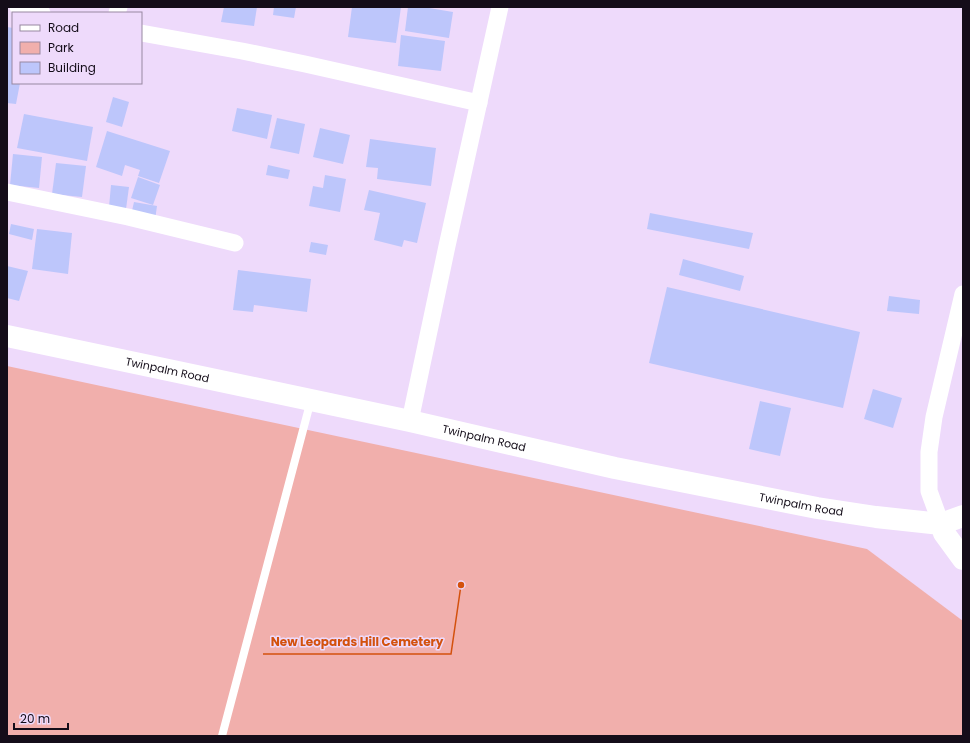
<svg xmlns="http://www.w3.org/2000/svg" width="970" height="743" font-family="Poppins,sans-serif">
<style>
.green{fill:#f1afac}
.building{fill:#bdc6fb}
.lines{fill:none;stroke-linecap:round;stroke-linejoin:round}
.lane{stroke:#fff;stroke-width:8}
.street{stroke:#fff;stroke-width:17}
.secondary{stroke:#fff;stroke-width:22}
.labels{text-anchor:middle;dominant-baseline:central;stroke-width:3;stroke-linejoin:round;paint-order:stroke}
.street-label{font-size:11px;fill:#140d19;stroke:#eedafb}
.leader{fill:none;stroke:#d3510d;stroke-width:1.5}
.callout-dot{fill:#d3510d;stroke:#eedafb;stroke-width:1.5}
.callout-label{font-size:12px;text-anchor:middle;font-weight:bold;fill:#d3510d;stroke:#eedafb;stroke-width:3;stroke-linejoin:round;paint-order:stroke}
</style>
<rect width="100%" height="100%" fill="#eedafb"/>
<path class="green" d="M7,366l860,183 96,72v115h-956z"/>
<g class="building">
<path d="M224,7h33l-3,19 -33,-4z"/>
<path d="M274,7h22l-2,11 -21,-3z"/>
<path d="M352,7h49l-5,36 -48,-6z"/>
<path d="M408,7h15l30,5 -4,26 -44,-7z"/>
<path d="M7,27l6,1v55h7l-4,21 -9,-1z"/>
<path d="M401,35l44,6 -4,30 -43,-5z"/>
<path d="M113,97l16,5 -7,25 -16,-5z"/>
<path d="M237,108l35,7 -5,24 -35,-8z"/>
<path d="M24,114l69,13 -6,34 -70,-13z"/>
<path d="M277,118l28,6 -6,30 -29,-6z"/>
<path d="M320,128l30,7 -7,29 -30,-7z"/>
<path d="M107,131l63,20 -11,32 -21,-7 2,-6 -15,-5 -3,11 -26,-9z"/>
<path d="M370,139l66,9 -5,38 -54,-7 1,-11 -12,-1z"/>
<path d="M13,154l29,3 -3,31 -29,-3z"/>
<path d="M56,163l30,3 -4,31 -30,-3z"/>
<path d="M268,165l22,5 -2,9 -22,-4z"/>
<path d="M325,175l21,4 -6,33 -31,-6 4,-20 10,2z"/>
<path d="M138,177l22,8 -7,20 -22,-7z"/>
<path d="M111,185l18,2 -3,22 -17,-2z"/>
<path d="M369,190l57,13 -9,40 -13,-3 -2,7 -28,-7 6,-27 -16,-3z"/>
<path d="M134,202l23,4 -2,14 -24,-5z"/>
<path d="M650,213l103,20 -4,16 -102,-20z"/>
<path d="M11,224l23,5 -2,11 -23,-6z"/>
<path d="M37,229l35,4 -4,41 -36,-5z"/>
<path d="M311,242l17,3 -2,10 -17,-3z"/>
<path d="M683,259l61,17 -4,15 -61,-16z"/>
<path d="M7,266l21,5 -9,30 -12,-3z"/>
<path d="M238,270l73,9 -4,33 -53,-7 -1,7 -20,-2z"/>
<path d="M667,287l193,45 -17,76 -194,-45z"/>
<path d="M889,296l31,4 -1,14 -32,-3z"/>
<path d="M873,389l29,9 -9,30 -29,-9z"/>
<path d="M760,401l31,7 -11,48 -31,-7z"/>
</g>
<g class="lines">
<path class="lane" d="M222,736l89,-336"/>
<g class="street">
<path d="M18,7l24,6"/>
<path d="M117,13l2,-6"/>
<path d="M141,33l101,18 63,13 174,39"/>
<path d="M7,192l121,25 107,26"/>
<path d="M410,421l37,-175 53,-239"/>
<path d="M941,524l-12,-33v-39l5,-35 29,-123"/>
</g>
<g class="secondary">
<path id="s1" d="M7,336l403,85 205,47 202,40 59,9 65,7 22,-8"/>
<path d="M941,524l3,9 19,26"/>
</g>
</g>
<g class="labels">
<g class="street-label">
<text stroke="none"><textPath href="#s1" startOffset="164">Twinpalm Road</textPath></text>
<text stroke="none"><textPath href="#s1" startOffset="488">Twinpalm Road</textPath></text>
<text stroke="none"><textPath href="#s1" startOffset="812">Twinpalm Road</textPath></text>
</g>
</g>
<path class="leader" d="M461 585L451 654H263"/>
<circle class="callout-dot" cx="461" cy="585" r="4"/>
<g class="callout-label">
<text x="357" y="646">New Leopards Hill Cemetery</text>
</g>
<rect width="970" height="743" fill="none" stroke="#140d19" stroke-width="16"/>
<rect x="12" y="12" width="130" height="72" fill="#eedafb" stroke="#9788a1"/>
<rect x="20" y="25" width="20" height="6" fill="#ffffff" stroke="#9788a1"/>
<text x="48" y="32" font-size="12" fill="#140d19">Road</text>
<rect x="20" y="42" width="20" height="12" fill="#f1afac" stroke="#9788a1"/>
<text x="48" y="52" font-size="12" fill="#140d19">Park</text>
<rect x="20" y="62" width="20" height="12" fill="#bdc6fb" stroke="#9788a1"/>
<text x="48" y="72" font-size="12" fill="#140d19">Building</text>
<path d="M14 723v6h54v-6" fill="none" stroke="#140d19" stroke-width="2"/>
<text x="20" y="723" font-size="12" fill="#140d19" stroke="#eedafb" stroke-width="3" paint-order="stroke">20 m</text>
</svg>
